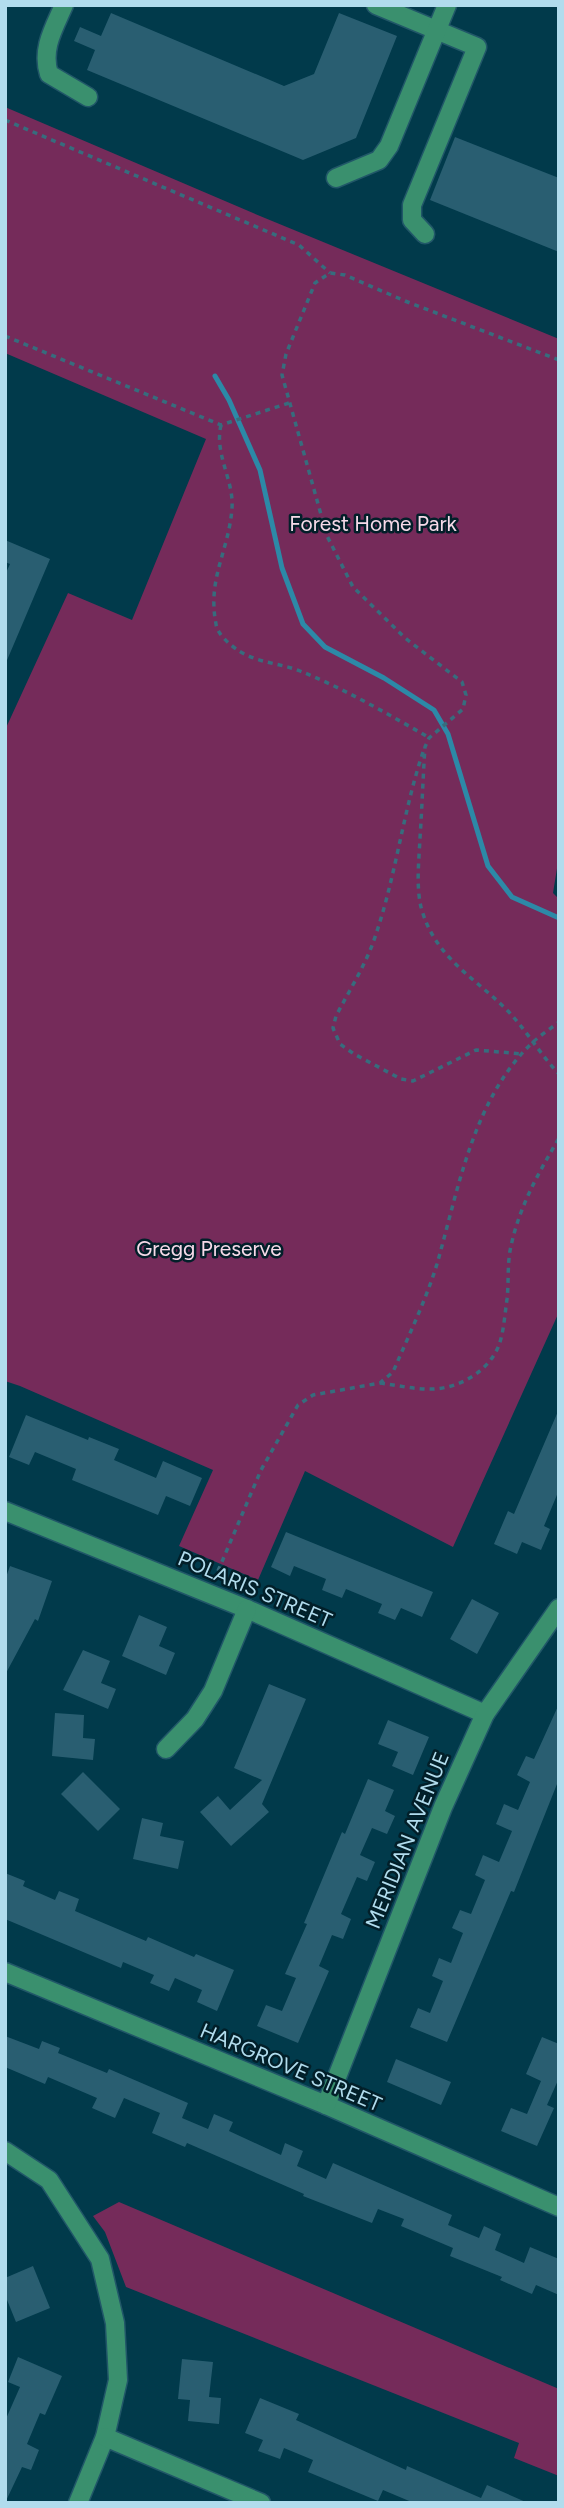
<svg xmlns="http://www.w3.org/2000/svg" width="564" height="2508" font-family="Figtree,sans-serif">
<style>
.green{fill:#752b5a}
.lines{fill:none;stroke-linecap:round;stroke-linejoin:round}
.stream{stroke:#2c89a7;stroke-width:5}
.building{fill:#295e71}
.minor-casing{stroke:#215768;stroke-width:21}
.path{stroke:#376c7d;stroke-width:3.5;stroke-dasharray:5 5;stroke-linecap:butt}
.minor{stroke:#3a906e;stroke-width:18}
.labels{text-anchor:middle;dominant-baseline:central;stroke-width:5;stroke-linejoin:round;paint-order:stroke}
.park-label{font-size:21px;fill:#f7dae9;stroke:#021f29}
.street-label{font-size:21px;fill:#b1dced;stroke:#021f29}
</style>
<rect width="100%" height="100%" fill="#013a4b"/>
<g class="green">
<path d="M5,107l255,109 299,123v517l-6,37 6,6v413l-106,235 -148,-76 -47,109 -79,-34 34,-76 -193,-84 -15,-5v-651l63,-137 64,27 74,-181 -201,-86z"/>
<path d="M119,2202l440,187v87l-45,-18 5,-15 -393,-156 -21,-55 -12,-16z"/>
</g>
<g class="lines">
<path class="stream" d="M215,376l14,24 31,70 22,98 21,56 22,23 59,31 50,32 14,24 40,132 24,31 47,21"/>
</g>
<g class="building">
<path d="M111,13l173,73 30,-12 25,-61 58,23 -41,102 -53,22 -216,-90 8,-20 -21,-9 6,-14 21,9z"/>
<path d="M455,137l104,41v74l-129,-52z"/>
<path d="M5,540l45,19 -45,106v-90l5,-11 -5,-2z"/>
<path d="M559,1409v81l-15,36 6,3 -9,21 -19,-8 -5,12 -23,-10 14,-33 6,3z"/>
<path d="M26,1415l62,25 1,-3 30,12 -5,11 42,18 7,-17 39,17 -12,28 -24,-10 -8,19 -86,-35 4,-11 -41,-17 -6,13 -20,-8z"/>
<path d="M286,1532l147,60 -11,25 -21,-9 -6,12 -17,-7 4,-9 -36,-15 -4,9 -20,-8 4,-11 -32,-13 -4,10 -19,-9z"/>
<path d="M10,1566l42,15 -14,40 -3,-2 -30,56v-95z"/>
<path d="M472,1599l27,14 -22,41 -27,-15z"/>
<path d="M139,1615l28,12 -8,19 16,7 -9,22 -44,-19z"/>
<path d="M83,1650l27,11 -9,22 15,6 -8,20 -45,-19z"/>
<path d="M269,1684l37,15 -44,105 7,8 -38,34 -31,-34 18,-16 12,14 32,-30 -28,-12z"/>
<path d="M559,1704v75l-45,113 -3,-1 -64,151 -37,-15 8,-19 12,5 13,-32 -11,-5 7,-18 12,5 12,-30 -11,-5 8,-18 11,4 14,-34 -10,-5 8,-20 16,7 13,-31 -16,-7 8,-20 14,6 12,-28 -13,-7 9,-19 8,3z"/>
<path d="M55,1713l29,2 -1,23 12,1 -2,21 -41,-4z"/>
<path d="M388,1720l41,17 -16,38 -21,-9 6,-14 -20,-8z"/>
<path d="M83,1772l37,37 -22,22 -37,-37z"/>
<path d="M368,1779l26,11 -9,21 10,5 -8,18 -15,-6 -12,27 15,7 -8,19 -10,-4 -16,37 10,5 -8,20 -11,-4 -13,31 10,5 -31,72 -41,-17 9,-21 16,6 14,-33 -11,-4 22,-50 -3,-1 38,-91 3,2z"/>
<path d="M142,1818l21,5 -3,13 24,5 -6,28 -45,-10z"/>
<path d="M5,1873l20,8 -2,5 32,14 4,-9 20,8 -4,12 71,30 2,-4 46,20 2,-3 38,16 -17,41 -20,-9 5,-12 -27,-12 -6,13 -19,-8 4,-8 -31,-13 -2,6 -116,-49z"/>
<path d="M5,2036l34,13 3,-8 18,7 -2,5 49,20 2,-4 79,34 -6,15 26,11 6,-15 19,8 -4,9 52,24 4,-12 18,8 -6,15 29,13 7,-16 119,52 -4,10 31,13 5,-12 17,8 -6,16 29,13 6,-16 29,12v36l-23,-10 -4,9 -32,-14 2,-3 -52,-21 3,-8 -52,-22 3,-7 -26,-10 -6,14 -69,-27 1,-2 -117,-51 -2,4 -33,-14 8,-20 -36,-15 -9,20 -23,-10 5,-10 -49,-21 -3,7 -40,-17z"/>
<path d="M542,2037l17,7v34l-12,27 7,3 -17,38 -36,-15 10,-23 16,6 14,-33 -15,-7z"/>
<path d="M396,2059l55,23 -10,23 -54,-23z"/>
<path d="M33,2266l17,42 -34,14 -11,-27v-17z"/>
<path d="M18,2357l44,19 -17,39 -5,-2 -13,31 12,6 -8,20 -9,-3 -17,36v-82l15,-34 -12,-5z"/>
<path d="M182,2359l31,3 -4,35 12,1 -2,26 -31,-3 2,-21 -12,-1z"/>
<path d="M260,2398l39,16 -3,6 110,50 1,-4 74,32 6,-13 41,18h-114l-31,-13 -5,11 -70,-29 5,-12 -29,-12 -4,11 -22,-8 5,-11 -18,-7z"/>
</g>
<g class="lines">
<defs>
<g id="minor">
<path d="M64,5c-10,23 -23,44 -15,69l39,23"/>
<path d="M376,5l101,42 -65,158v15l13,14"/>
<path d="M336,178l43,-18 10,-14 58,-141"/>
<path d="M5,1511l242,98 238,105"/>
<path d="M166,1749l29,-30 18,-28 34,-82"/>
<path d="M5,1972l321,133 233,102"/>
<path d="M326,2105l117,-298 42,-93 74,-106"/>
<path d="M5,2151l44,29 51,79 15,64 3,57 -13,57 -27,66"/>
<path d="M105,2437l156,66"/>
</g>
</defs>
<use href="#minor" class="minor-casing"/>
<g class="path">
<path d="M5,120l294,125 31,28"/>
<path d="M5,336l216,89 68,-22"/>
<path d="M559,360l-154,-59 -60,-26 -15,-2 -15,10 -29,71 -4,21 45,161 26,51 52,51 57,44 4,13 -3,14 -34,29 -4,9c-2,30 -3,61 -5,91 -1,22 -4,48 1,69 13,49 50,68 84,101 20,20 34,45 54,66"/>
<path d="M221,425c-7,29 13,55 11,83 -3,43 -25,70 -16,116 1,10 14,21 23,27 19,12 41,12 61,20 43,17 88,43 128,66"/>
<path d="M423,752c-20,60 -27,123 -47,182 -9,29 -26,55 -40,82l-3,12 7,16 14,10 47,25 12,2 63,-31 47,4"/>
<path d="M380,1383c16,2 32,6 48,6 30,1 63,-18 72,-47 4,-13 5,-29 7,-43 2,-17 0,-36 4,-53 9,-41 27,-72 48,-108"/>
<path d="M218,1571l43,-101 37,-65 15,-10 67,-12 13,-11c15,-35 33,-72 44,-108 22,-77 36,-165 96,-222 8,-7 17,-13 26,-20"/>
</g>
<use href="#minor" class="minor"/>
</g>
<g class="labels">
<g class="park-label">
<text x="373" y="523">Forest Home Park</text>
<text x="209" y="1248">Gregg Preserve</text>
</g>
<g class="street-label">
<text transform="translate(255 1589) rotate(23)">POLARIS STREET</text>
<text transform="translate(407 1840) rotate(-68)">MERIDIAN AVENUE</text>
<text transform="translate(291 2067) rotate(23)">HARGROVE STREET</text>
</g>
</g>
<rect width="564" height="2508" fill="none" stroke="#b1dced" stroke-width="14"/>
</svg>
